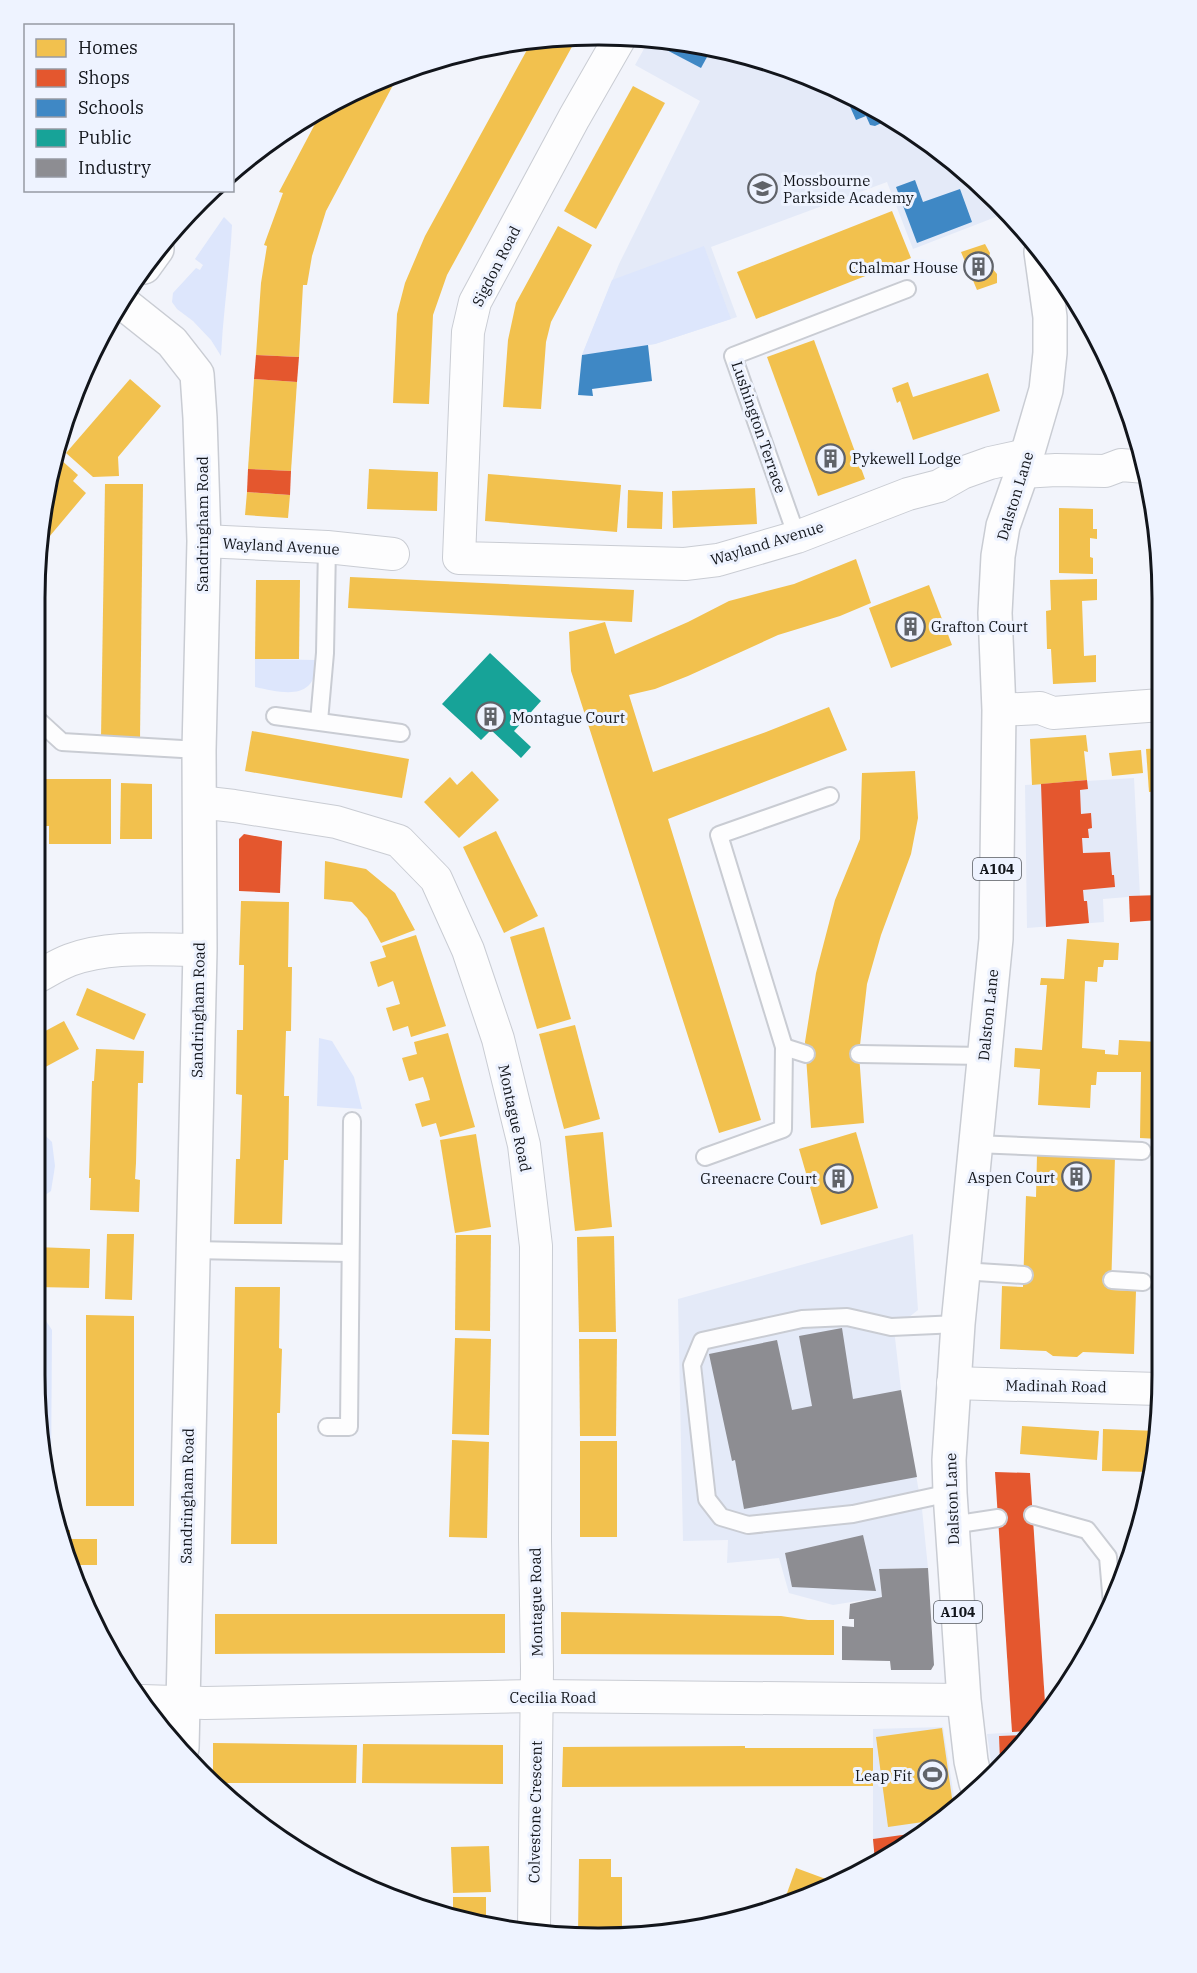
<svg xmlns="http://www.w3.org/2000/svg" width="1197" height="1973" font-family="'IBM Plex Serif',serif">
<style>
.built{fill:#e4eaf8}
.green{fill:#dde6fc}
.homes{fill:#f2c14e}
.shops{fill:#e4572e}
.schools{fill:#3f88c5}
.public{fill:#17a398}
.industry{fill:#8d8d92}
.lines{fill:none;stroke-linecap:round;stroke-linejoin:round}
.service-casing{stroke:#c9ccd3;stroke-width:20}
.minor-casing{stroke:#c9ccd3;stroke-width:34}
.tertiary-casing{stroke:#c9ccd3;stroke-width:36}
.primary-casing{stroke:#c9ccd3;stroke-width:36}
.service{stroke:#fdfdfe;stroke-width:16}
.minor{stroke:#fdfdfe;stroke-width:32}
.tertiary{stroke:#fdfdfe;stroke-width:33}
.primary{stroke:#fdfdfe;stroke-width:33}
.labels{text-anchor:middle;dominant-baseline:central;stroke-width:6;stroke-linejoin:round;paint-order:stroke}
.shield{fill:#eef3ff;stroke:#54585f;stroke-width:1.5}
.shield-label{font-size:14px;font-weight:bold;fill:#12151b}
.poi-label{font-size:15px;fill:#12151b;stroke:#eef3ff;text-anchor:start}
.street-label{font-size:15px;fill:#12151b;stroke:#eef3ff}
.rim{fill:none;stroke:#12151b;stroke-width:3}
</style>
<rect width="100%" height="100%" fill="#f2f4fb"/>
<g class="built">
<path d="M650,38l94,16 104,39 94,58 54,51 5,13 -88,34 -26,-67 -176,65 26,70 -82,27 -73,11 37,-91 81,-163 -65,-36z"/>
<path d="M1134,778l6,118 -37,3 1,23 -77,6 -2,-143z"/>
<path d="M913,1234l5,76 -24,19 7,61 21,119 6,59 -49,1 3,28 -49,8 -44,-12 -10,-35 -52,5 1,-23 -45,1 -5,-242z"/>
<path d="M943,1727l12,76 -43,40 -37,18 -2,-22v-110z"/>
<path d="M1032,1731l-40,37 -5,-34z"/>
</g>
<g class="green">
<path d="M224,217l8,8c-2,44 -9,87 -11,131l-10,-16 -18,-19 -16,-12 -5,-7 1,-9 23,-25 4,2 3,-5 -8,-6z"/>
<path d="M704,246l27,73 -76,25 -73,11 30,-75z"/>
<path d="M255,659l61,1c1,42 -33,33 -61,27z"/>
<path d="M319,1038l13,3 22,36 8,32 -45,-3z"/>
<path d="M36,1127l16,15 3,24 -4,25 -16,11z"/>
<path d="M35,1318l11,3 6,9 -1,145 -16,-101z"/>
</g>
<g class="homes">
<path d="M566,38l8,5 -127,232 -14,40 -4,89 -36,-1 4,-89 8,-31 20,-47 108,-197z"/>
<path d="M400,72l-74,139 -14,45 -5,29h-4l-4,72 -43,-2 5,-72 6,-37 -3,-1 19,-52 -4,-1 45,-85z"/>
<path d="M633,86l32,17 -69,126 -32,-18z"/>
<path d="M892,211l19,47 -155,61 -19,-47z"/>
<path d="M558,226l34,19 -41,77 -5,20 -5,67 -38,-2 5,-67 8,-37z"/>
<path d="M985,244l5,9 -2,8h2l2,6h-1l6,7v9l-20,7 -16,-38z"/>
<path d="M814,340l51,139 -47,17 -51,-139z"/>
<path d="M988,373l12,38 -87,29 -13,-39 -3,2 -5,-15 16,-6 5,15z"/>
<path d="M130,379l31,27 -43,51 1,19 -26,1 -27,-24z"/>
<path d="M254,379l43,3 -6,89 -43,-2z"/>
<path d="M60,459l18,16 -5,6 13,12 -47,56v-24l17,-61z"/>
<path d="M369,469l69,3 -1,39 -70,-2z"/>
<path d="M488,474l133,11 -4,47 -132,-11z"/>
<path d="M105,484h38l-3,255 -39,-1z"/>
<path d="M755,488l2,36 -84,4 -1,-37z"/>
<path d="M628,490l35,2 -1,37 -35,-1z"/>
<path d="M247,492l43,3 -2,23 -43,-3z"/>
<path d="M1059,508l34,1v20h4v10l-7,-1v19l3,1v16l-34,-1z"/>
<path d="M856,559l15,44 -31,13 -62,19 -90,41 -33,13 -26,6 24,77 113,-40 63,-25 18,43 -179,69 93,301 -42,13 -148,-462 -2,-39 36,-10 10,32 73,-32 41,-21 65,-17z"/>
<path d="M350,577l284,13 -2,32 -284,-14z"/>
<path d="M1097,579v21l-15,1 2,55 12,-1v27l-43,2 -2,-35h-4l-1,-38 5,-1 -1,-30z"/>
<path d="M256,580h44l-1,79h-44z"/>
<path d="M929,585l23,60 -61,23 -22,-60z"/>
<path d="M252,731l157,28 -7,39 -157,-27z"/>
<path d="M1086,735l2,17 -4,-1 3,29 -55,5 -2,-46z"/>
<path d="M1161,748l-1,43 -11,1 -3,-43z"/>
<path d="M1141,750l2,23 -31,3 -3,-23z"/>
<path d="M472,771l27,29 -40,38 -35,-36 26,-25 7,8z"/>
<path d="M915,771l3,47 -7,36 -30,81 -14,49 -8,70 5,69 -53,5 -6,-86 11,-69 19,-73 25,-61 2,-66z"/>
<path d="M38,779h73v65h-62v-18h-11z"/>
<path d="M121,783l31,1v55h-32z"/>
<path d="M496,831l42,85 -34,17 -41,-86z"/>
<path d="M325,861l41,8 29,24 20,37 -34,13 -14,-25 -15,-16 -28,-3z"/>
<path d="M241,901l48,1 -1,65h4l-1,64h-5l-2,65h5l-1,64h-4l-2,64h-48l2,-65h4l2,-64 -6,-1 1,-64h6l1,-65h-5z"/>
<path d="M544,927l27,92 -34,10 -27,-92z"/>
<path d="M416,935l30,91 -35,11 -3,-11 -15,5 -7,-23 14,-4 -7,-23 -15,6 -8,-25 16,-5 -4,-11z"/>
<path d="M1067,939l52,4 -1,17h-14l-1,7h-5l-1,15 -12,-1 -3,67 23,2v4l13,1 1,-15 40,2v97l-19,-1 1,-66h-44l-1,13h-5l-1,23 -52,-3 2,-36 -26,-2 1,-19 27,2 5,-65h-7l1,-7 23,1z"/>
<path d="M87,988l59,26 -12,26 -58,-25z"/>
<path d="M64,1021l15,28 -43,23v-36z"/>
<path d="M575,1025l25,94 -36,10 -25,-95z"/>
<path d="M448,1033l27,94 -35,10 -4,-14 -14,4 -7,-23 15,-4 -3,-11 -4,-12 -14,4 -7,-23 15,-4 -3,-12z"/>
<path d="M96,1049l48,2 -1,32h-5l-2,80 -1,16 5,1 -1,32 -49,-2 1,-32h-2l3,-97h2z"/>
<path d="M603,1132l9,95 -37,4 -10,-95z"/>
<path d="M856,1132l22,76 -57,17 -22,-76z"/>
<path d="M476,1134l15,93 -36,6 -15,-93z"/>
<path d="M1037,1155l78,2 -4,133 25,1 -2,63 -51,-2 -6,5 -24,-1 -7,-5 -46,-2 2,-63 21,1 3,-91 10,1z"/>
<path d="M107,1234h27l-2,66 -27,-1z"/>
<path d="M456,1235h35l-1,96 -35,-1z"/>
<path d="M614,1236l2,96h-37l-2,-95z"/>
<path d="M35,1247l55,2 -1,39 -54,-1z"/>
<path d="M235,1287h45l-1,61 3,1 -2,64h-3v131h-46z"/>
<path d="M86,1315l48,1v190h-48z"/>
<path d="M455,1338l36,1 -2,96 -37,-1z"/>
<path d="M579,1339h38l-1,97h-36z"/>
<path d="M1022,1426l77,5 -2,29 -77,-6z"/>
<path d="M1103,1429l55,2v17l-7,24 -49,-1z"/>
<path d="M452,1440l37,2 -2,96 -38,-1z"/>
<rect x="580" y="1441" width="37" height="96"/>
<path d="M60,1530h10v9h27v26h-25v-8h-7l-1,-2z"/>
<path d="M561,1612l220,4 27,4h26v35l-273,-1z"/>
<path d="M215,1614h290v39l-290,1z"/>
<path d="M942,1728l11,77 -16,15 -49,7 -12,-90z"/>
<path d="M213,1743l144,2 -1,38h-140l-3,-3z"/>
<path d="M363,1744l140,1v39l-141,-1z"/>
<path d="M745,1746v2h128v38l-311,1 1,-40z"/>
<path d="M489,1846l2,46 -38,1 -2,-46z"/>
<path d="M579,1859h32v18h11v58l-24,3 -20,-3z"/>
<path d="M796,1868l38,14 -52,25z"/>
<path d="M453,1897h33v23l-33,-5z"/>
</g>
<g class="shops">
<path d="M256,355l43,2 -2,25 -43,-3z"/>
<path d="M248,469l43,2 -1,24 -43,-3z"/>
<path d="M1087,780l1,9 -8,1 1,24 10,-1 1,15 -4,1 1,9h-7l1,15 27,-1 2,23h2l1,12 -32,3 1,11h3l2,22 -43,4 -5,-143z"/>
<path d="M244,834l38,7 -2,52 -41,-2v-52z"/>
<path d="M1160,895v25l-30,2 -1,-26z"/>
<path d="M995,1472l35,1 16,245 -14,13 -20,1z"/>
<path d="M1028,1735l-28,26 -1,-25z"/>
<path d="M924,1832l-12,11 -37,18 -2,-22z"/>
</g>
<g class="schools">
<path d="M662,40l50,8 -11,20 -42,-22z"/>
<path d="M843,91l5,2 42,26 -15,7 -5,-1 -4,-9 -10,4z"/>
<path d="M915,180l8,22 37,-13 12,33 -55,21 -21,-56z"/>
<path d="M648,345l4,36 -60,8 1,7 -15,-1 4,-40z"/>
</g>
<path class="public" d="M490,653l51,48 -27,30 17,16 -10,11 -30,-28 -10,10 -39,-36z"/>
<g class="industry">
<path d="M842,1328l11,71 48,-9 16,87 -173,32 -9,-49 -3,1 -23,-107 68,-14 15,70 20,-4 -13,-70z"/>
<path d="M863,1535l13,56 -84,-4 -7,-34z"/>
<path d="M928,1568l6,97 -3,5h-40l-1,-9 -48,-1v-34l12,1v-8h-5l1,-15 32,-7 -3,-28z"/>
</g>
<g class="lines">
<defs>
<g id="service">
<path d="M797,537l-64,-181 174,-67"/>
<path d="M275,716l126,17"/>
<path d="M38,720l24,22 137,8"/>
<path d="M319,721l6,-68 2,-106"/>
<path d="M784,1047l22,7"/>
<path d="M859,1054l125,2"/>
<path d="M975,1144l167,7"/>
<path d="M705,1157l78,-28 1,-82 -65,-212 111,-39"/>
<path d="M192,1250l158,3"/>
<path d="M962,1271l62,4"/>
<path d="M1112,1280l31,2"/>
<path d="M327,1427h22l3,-306"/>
<path d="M950,1493l-97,21 -105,11 -27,-8 -14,-18 -15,-134 10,-24 100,-22 45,-2 44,10 67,-3"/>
<path d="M1033,1515l54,15 21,27 4,47"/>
<path d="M952,1525l46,-7"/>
</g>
<g id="minor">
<path d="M621,36l-47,82 -99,184 -7,30 -9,226 226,6 33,-4 79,-23 111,-43 31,-8 23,-13 28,-10 37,-8"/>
<path d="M1022,472l34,-2 49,1 16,-6 25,2"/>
<path d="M204,541l123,6 66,7"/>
<path d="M999,710l41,-2 13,5 108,-8"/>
<path d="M199,802l35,4 102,16 63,19 37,38 32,71 30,89 26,106 12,101 -1,294 2,129 -3,259"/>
<path d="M37,977c11,-6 22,-13 33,-17 41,-15 86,-10 130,-10"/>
<path d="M953,1383l205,6"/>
<path d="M142,1701l63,2 331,-7 428,4"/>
</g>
<g id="tertiary">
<path d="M144,267l13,-18"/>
<path d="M123,303l49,39 25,32 3,44 4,123 -5,209 1,200 -18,798"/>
</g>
<path id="primary" d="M976,1783l-5,-22 -7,-61 -14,-207 -1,-33 9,-136 38,-385 3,-229 -4,-97 3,-57 5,-30 19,-54 24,-82 4,-37v-36l-9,-65"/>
</defs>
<use href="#service" class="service-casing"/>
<use href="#minor" class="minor-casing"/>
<use href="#tertiary" class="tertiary-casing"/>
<use href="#primary" class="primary-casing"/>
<use href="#service" class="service"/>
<use href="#minor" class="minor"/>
<use href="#tertiary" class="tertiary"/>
<use href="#primary" class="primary"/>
</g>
<defs>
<symbol id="school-ring" viewBox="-11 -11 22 22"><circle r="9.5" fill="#eef3ff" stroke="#606369" stroke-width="1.5"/><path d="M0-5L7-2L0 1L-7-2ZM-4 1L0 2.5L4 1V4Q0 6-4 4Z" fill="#606369"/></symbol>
<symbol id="building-ring" viewBox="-11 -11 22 22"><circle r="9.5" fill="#eef3ff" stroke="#606369" stroke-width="1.5"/><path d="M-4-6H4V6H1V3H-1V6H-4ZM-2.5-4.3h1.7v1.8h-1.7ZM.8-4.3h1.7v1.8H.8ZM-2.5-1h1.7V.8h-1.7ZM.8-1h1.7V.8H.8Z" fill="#606369"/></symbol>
<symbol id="stadium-ring" viewBox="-11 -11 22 22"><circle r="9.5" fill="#eef3ff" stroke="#606369" stroke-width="1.5"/><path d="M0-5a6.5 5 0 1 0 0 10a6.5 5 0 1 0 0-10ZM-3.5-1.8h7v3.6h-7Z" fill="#606369"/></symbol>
</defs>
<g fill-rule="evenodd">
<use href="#school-ring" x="746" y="172" width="33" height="33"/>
<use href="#building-ring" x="962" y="250" width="33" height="33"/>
<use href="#building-ring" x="814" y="442" width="33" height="33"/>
<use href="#building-ring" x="894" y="610" width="33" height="33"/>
<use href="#building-ring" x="474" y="700" width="33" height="33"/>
<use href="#building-ring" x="1060" y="1160" width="33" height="33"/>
<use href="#building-ring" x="822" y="1162" width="33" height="33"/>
<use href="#stadium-ring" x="916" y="1758" width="33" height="33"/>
</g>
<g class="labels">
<g class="shield">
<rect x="973" y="858" width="48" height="22" rx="4.5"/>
<rect x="934" y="1601" width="48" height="22" rx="4.5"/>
</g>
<g class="shield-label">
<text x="997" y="869">A104</text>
<text x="958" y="1612">A104</text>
</g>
<g class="poi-label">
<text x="783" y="180">Mossbourne<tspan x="783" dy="17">Parkside Academy</tspan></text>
<text x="958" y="267" text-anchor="end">Chalmar House</text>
<text x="852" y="458">Pykewell Lodge</text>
<text x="931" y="626">Grafton Court</text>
<text x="512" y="717">Montague Court</text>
<text x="1055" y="1177" text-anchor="end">Aspen Court</text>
<text x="817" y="1178" text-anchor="end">Greenacre Court</text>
<text x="912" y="1775" text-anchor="end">Leap Fit</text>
</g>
<g class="street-label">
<text transform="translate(496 266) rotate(-63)">Sigdon Road</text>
<text transform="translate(759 427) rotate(71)">Lushington Terrace</text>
<text transform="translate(1015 496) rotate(-73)">Dalston Lane</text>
<text transform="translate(202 524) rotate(-90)">Sandringham Road</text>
<text transform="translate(767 543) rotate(-17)">Wayland Avenue</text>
<text transform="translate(281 546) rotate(3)">Wayland Avenue</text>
<text transform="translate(198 1010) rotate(-89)">Sandringham Road</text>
<text transform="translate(988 1015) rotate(-84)">Dalston Lane</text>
<text transform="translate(515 1118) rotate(78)">Montague Road</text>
<text transform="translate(1056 1386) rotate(1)">Madinah Road</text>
<text transform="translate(187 1496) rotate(-89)">Sandringham Road</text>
<text transform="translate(952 1499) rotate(-92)">Dalston Lane</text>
<text transform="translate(536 1602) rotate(-91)">Montague Road</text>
<text x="553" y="1697">Cecilia Road</text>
<text transform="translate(535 1812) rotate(-89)">Colvestone Crescent</text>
</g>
</g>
<path d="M0 0H1197V1973H0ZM598 45H599A553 553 0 0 1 1152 598V1375A553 553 0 0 1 599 1928H598A553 553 0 0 1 45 1375V598A553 553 0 0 1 598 45Z" fill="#eef3ff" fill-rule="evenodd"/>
<path class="rim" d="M598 45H599A553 553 0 0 1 1152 598V1375A553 553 0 0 1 599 1928H598A553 553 0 0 1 45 1375V598A553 553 0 0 1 598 45Z"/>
<rect x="24" y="24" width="210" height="168" fill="#eef3ff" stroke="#969aa4" stroke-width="1.5"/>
<rect x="36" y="39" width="30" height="18" fill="#f2c14e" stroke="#969aa4" stroke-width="1.5"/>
<text x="78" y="54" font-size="18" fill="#12151b">Homes</text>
<rect x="36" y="69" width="30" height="18" fill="#e4572e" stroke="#969aa4" stroke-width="1.5"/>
<text x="78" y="84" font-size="18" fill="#12151b">Shops</text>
<rect x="36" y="99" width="30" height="18" fill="#3f88c5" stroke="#969aa4" stroke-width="1.5"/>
<text x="78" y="114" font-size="18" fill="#12151b">Schools</text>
<rect x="36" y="129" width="30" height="18" fill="#17a398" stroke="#969aa4" stroke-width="1.5"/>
<text x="78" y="144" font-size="18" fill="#12151b">Public</text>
<rect x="36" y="159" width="30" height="18" fill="#8d8d92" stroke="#969aa4" stroke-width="1.5"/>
<text x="78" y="174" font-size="18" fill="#12151b">Industry</text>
</svg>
